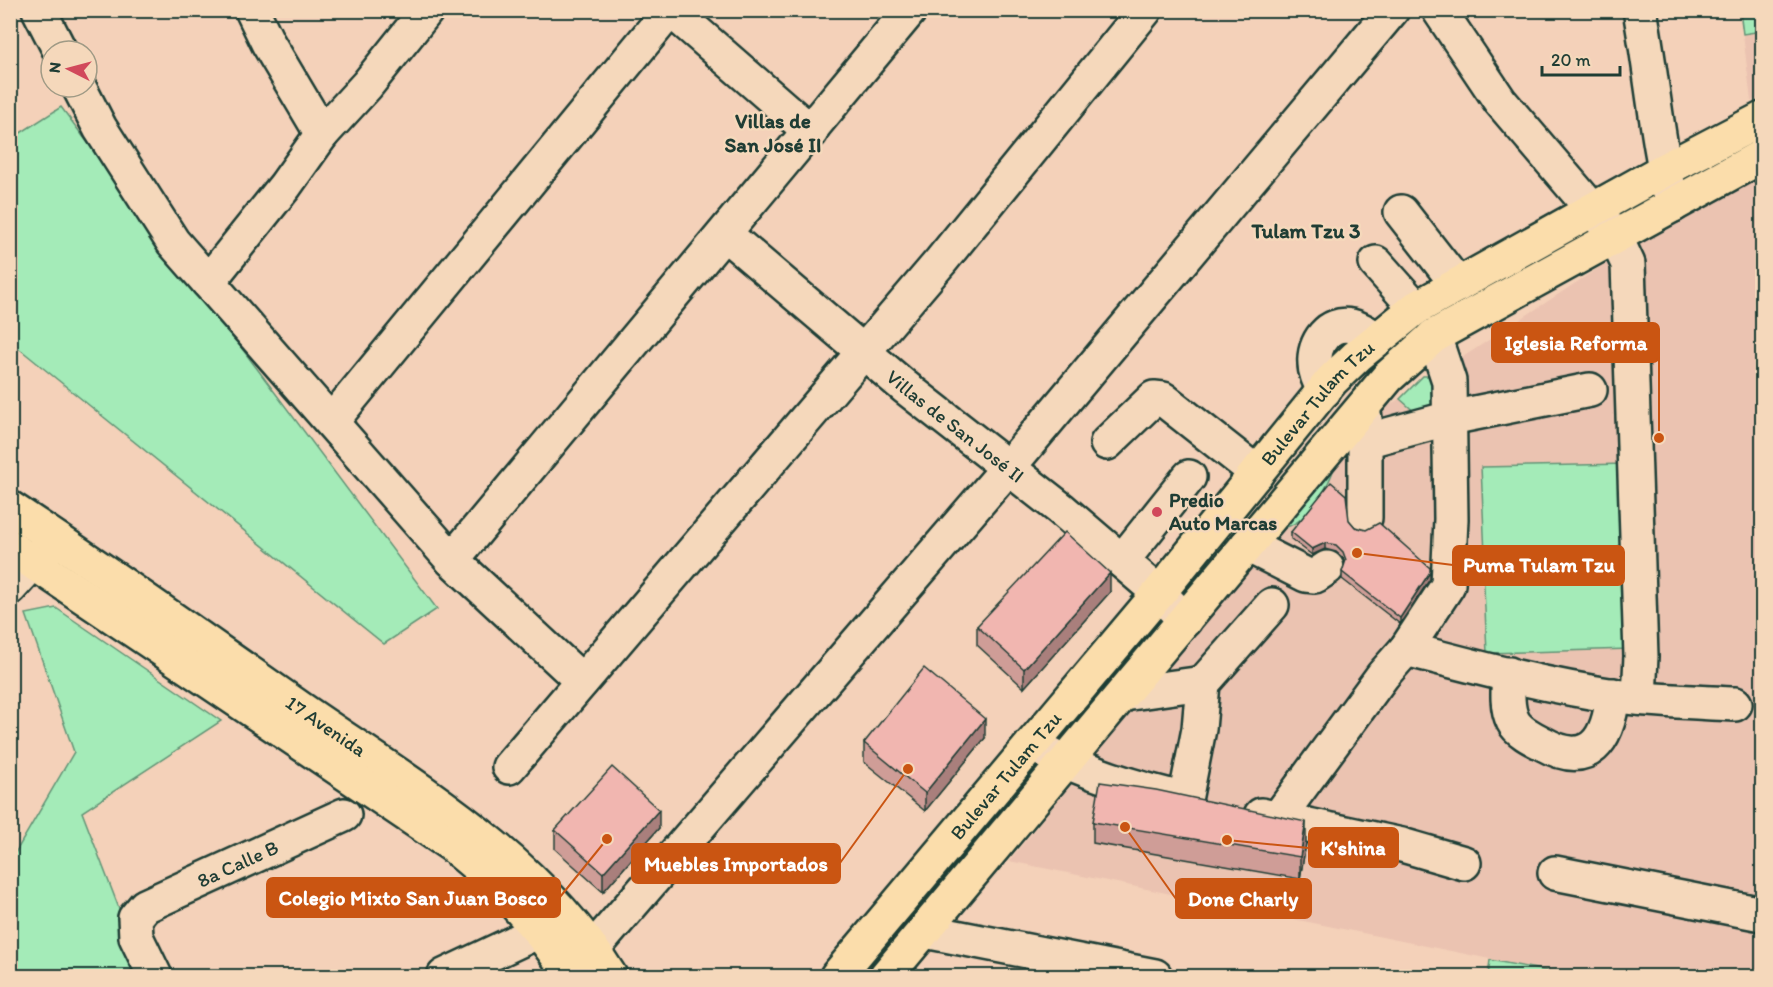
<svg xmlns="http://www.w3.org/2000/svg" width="1773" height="987" font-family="Itim,sans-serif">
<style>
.built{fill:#ebc3b1}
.green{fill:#a4ebb8;stroke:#629476;stroke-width:1.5}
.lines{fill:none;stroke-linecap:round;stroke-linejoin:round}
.minor-casing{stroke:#1f3d34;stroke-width:38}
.major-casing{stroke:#1f3d34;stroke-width:38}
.minor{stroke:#f5d8bb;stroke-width:33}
.major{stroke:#fbddab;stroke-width:33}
.wall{fill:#cf9d97;stroke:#1f3d34;stroke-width:1.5}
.shaded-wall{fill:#a97f7b;stroke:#1f3d34;stroke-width:1.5}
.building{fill:#f1b6b0;stroke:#1f3d34;stroke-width:1.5}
.poi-dot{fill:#d1495b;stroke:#f5d8bb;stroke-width:2}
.labels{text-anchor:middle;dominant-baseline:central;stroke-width:5;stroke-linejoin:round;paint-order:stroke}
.street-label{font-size:20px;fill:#1f3d34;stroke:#f5d8bb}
.poi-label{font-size:20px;font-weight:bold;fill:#1f3d34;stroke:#f5d8bb;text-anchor:start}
.neighbourhood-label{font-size:21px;font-weight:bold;fill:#1f3d34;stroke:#f5d8bb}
.leader{fill:none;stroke:#ca5512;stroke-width:2}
.callout-dot{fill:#ca5512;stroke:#f5d8bb;stroke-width:2}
.callout{fill:#ca5512;stroke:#ca5512;stroke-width:2}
.callout-label{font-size:21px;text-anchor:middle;font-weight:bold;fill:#fff}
</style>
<rect width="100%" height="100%" fill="#f4d1b9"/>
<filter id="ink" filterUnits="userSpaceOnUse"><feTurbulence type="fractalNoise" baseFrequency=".0167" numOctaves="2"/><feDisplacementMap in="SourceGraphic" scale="12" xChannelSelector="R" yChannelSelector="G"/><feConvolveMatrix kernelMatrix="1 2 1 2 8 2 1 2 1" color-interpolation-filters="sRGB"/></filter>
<g filter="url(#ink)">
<g class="built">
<path d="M1762,31v67l-11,3 -8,-67z"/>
<path d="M1762,174v802h-189l-564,-115 358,-441 335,-220z"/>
</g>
<g class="green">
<path d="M1740,11h22v20l-19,3z"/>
<path d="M61,107l376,502 -53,35 -373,-302v-203z"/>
<path d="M1423,376h8l13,12 -20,32 -24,-21z"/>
<path d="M1626,464l3,87 -144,4 -4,-88z"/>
<path d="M1335,466c-9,25 -25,54 -51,62z"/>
<path d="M1628,561l3,88 -144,4 -4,-88z"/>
<path d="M56,608l165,113 -139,91 63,164h-134v-116l63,-108 -48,-138z"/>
<path d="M1490,960l83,16h-85z"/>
</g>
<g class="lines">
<defs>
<g id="minor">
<path d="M39,10l21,41"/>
<path d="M252,10l16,33 54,91"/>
<path d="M671,10l140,122"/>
<path d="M1439,10l61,91 115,135 13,28 13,392 -2,42"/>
<path d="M1640,10c12,65 17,132 33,195"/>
<path d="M79,87l21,41 73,114 279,318 130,121"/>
<path d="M1401,212l57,73"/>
<path id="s1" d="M725,234l180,153 156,122 98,84 26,27"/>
<path d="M1376,263l40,45"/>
<path d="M208,282l77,-96 37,-52 45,-49 60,-75"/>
<path d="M1324,391c-4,-9 -9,-18 -9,-27 -2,-21 14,-43 36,-38 10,2 17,8 26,13"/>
<path d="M1365,418v100"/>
<path d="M332,421l338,-411"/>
<path d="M1365,441l85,-23 140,-28"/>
<path d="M1107,443l47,-45 9,1 94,74"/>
<path d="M1247,545l59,30 9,1 12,-8"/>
<path d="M452,560l458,-550"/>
<path d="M1122,561l67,-84"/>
<path d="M10,588l41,-45"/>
<path d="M1406,649c69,18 140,37 210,47 40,5 79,6 119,8"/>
<path d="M1509,674c-1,15 -3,33 4,47 5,10 19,17 29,22 48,27 66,-3 71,-48"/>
<path d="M1124,694l79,-11"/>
<path d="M1032,744c43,25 89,40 138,52"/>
<path d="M509,767l432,-506 204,-251"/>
<path d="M1185,800l14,-71 4,-46 69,-78"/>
<path d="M1261,815l141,30 62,18"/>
<path d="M1278,818l105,-143 23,-26 42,-64 3,-66 -2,-138 -15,-45"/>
<path d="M1555,873l207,41"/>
<path d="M925,931l230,45"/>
<path d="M593,949l414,-480 385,-459"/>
<path id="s2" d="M155,976l-19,-39 -1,-19 10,-12 199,-91"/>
<path d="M444,976l95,-45"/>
</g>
<g id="major">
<path id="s3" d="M10,508c99,65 195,134 291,201 113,78 236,149 309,267"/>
<path d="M10,547l442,298 44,37 43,49 33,45"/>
<path id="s4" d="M837,976l322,-383 173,-213 25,-24 59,-48 248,-138 98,-51"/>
<path d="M886,976l502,-599 46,-41 328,-180"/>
</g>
</defs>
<use href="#minor" class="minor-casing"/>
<use href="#major" class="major-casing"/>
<use href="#minor" class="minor"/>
<use href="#major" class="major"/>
</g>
<g class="wall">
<path d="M1349,520l6,7 75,41v11l-30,45 -58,-45v-7l3,-9 -2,-5 -7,-6 -11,-3 -13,6 -21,-16v-7z"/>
<path d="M1110,592l-86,96 -47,-43v-19z"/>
<path d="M985,738l-60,73 -61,-49v-19z"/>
<path d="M1093,822l213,21 -6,36 -207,-36z"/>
<path d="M659,828l-56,64 -48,-43v-19z"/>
</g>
<g class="shaded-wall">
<path d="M1325,543v6l-13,6v-6z"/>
<path d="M1430,572v7l-30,45v-6z"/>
<path d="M1110,573v19l-86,96v-19z"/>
<path d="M985,719v19l-60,73v-18z"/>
<path d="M659,810v18l-56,64v-19z"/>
<path d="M1306,822v21l-6,36v-22z"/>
</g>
<g class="building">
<path d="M1331,482l15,13 3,25 6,7 11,3 13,-7 51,45v4l-30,46 -58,-46 4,-12 -3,-8 -7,-7 -11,-2 -13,6 -21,-17z"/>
<path d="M1065,532l45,41 -86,96 -47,-43z"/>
<path d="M924,668l61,51 -60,74 -61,-50z"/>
<path d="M612,767l47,43 -56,63 -48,-43z"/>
<path d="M1100,782l56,8 150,32 -6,35 -207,-35z"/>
</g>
</g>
<circle class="poi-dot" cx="1157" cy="512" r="6"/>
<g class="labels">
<g class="street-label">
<text stroke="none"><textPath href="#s4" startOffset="748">Bulevar Tulam Tzu</textPath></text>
<text stroke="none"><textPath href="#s1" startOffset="300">Villas de San José II</textPath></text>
<text stroke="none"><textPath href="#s3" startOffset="384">17 Avenida</textPath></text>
<text stroke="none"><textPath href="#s4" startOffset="262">Bulevar Tulam Tzu</textPath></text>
<text stroke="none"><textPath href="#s2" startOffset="180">8a Calle B</textPath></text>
</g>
<g class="poi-label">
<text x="1169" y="500">Predio<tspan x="1169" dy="23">Auto Marcas</tspan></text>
</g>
<g class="neighbourhood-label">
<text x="773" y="120">Villas de<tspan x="773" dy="24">San José II</tspan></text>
<text x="1306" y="230">Tulam Tzu 3</text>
</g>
</g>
<path class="leader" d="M1659 438L1659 342M1357 553L1453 565M1227 840L1309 848M908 769L840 863M607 839L560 897M1125 827L1176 899"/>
<g class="callout-dot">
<circle cx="1659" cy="438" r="6"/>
<circle cx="1357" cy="553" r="6"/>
<circle cx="1227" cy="840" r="6"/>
<circle cx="908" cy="769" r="6"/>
<circle cx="607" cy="839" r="6"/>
<circle cx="1125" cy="827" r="6"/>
</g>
<g class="callout">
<rect x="1492" y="323" width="167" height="39" rx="6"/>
<rect x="1453" y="546" width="171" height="39" rx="6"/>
<rect x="1309" y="828" width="89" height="39" rx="6"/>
<rect x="632" y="844" width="208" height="39" rx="6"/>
<rect x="267" y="878" width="293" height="39" rx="6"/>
<rect x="1176" y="879" width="135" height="39" rx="6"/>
</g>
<g class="callout-label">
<text x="1576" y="350">Iglesia Reforma</text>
<text x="1539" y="572">Puma Tulam Tzu</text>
<text x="1353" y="855">K'shina</text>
<text x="736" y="871">Muebles Importados</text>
<text x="413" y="905">Colegio Mixto San Juan Bosco</text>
<text x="1243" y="906">Done Charly</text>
</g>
<rect width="1773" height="987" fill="none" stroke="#f5d8bb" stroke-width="36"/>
<rect x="18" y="18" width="1737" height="951" fill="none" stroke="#1f3d34" stroke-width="2" filter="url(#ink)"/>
<g transform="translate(69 69) rotate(276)"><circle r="28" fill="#f5d8bb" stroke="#9f9a85" stroke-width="1.5"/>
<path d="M0-4.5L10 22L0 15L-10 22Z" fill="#d1495b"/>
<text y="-9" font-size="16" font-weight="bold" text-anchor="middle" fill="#1f3d34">N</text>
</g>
<path d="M1542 66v9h78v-9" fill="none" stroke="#1f3d34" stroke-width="3"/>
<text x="1551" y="66" font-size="18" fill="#1f3d34" stroke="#f5d8bb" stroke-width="4.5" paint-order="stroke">20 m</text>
</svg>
